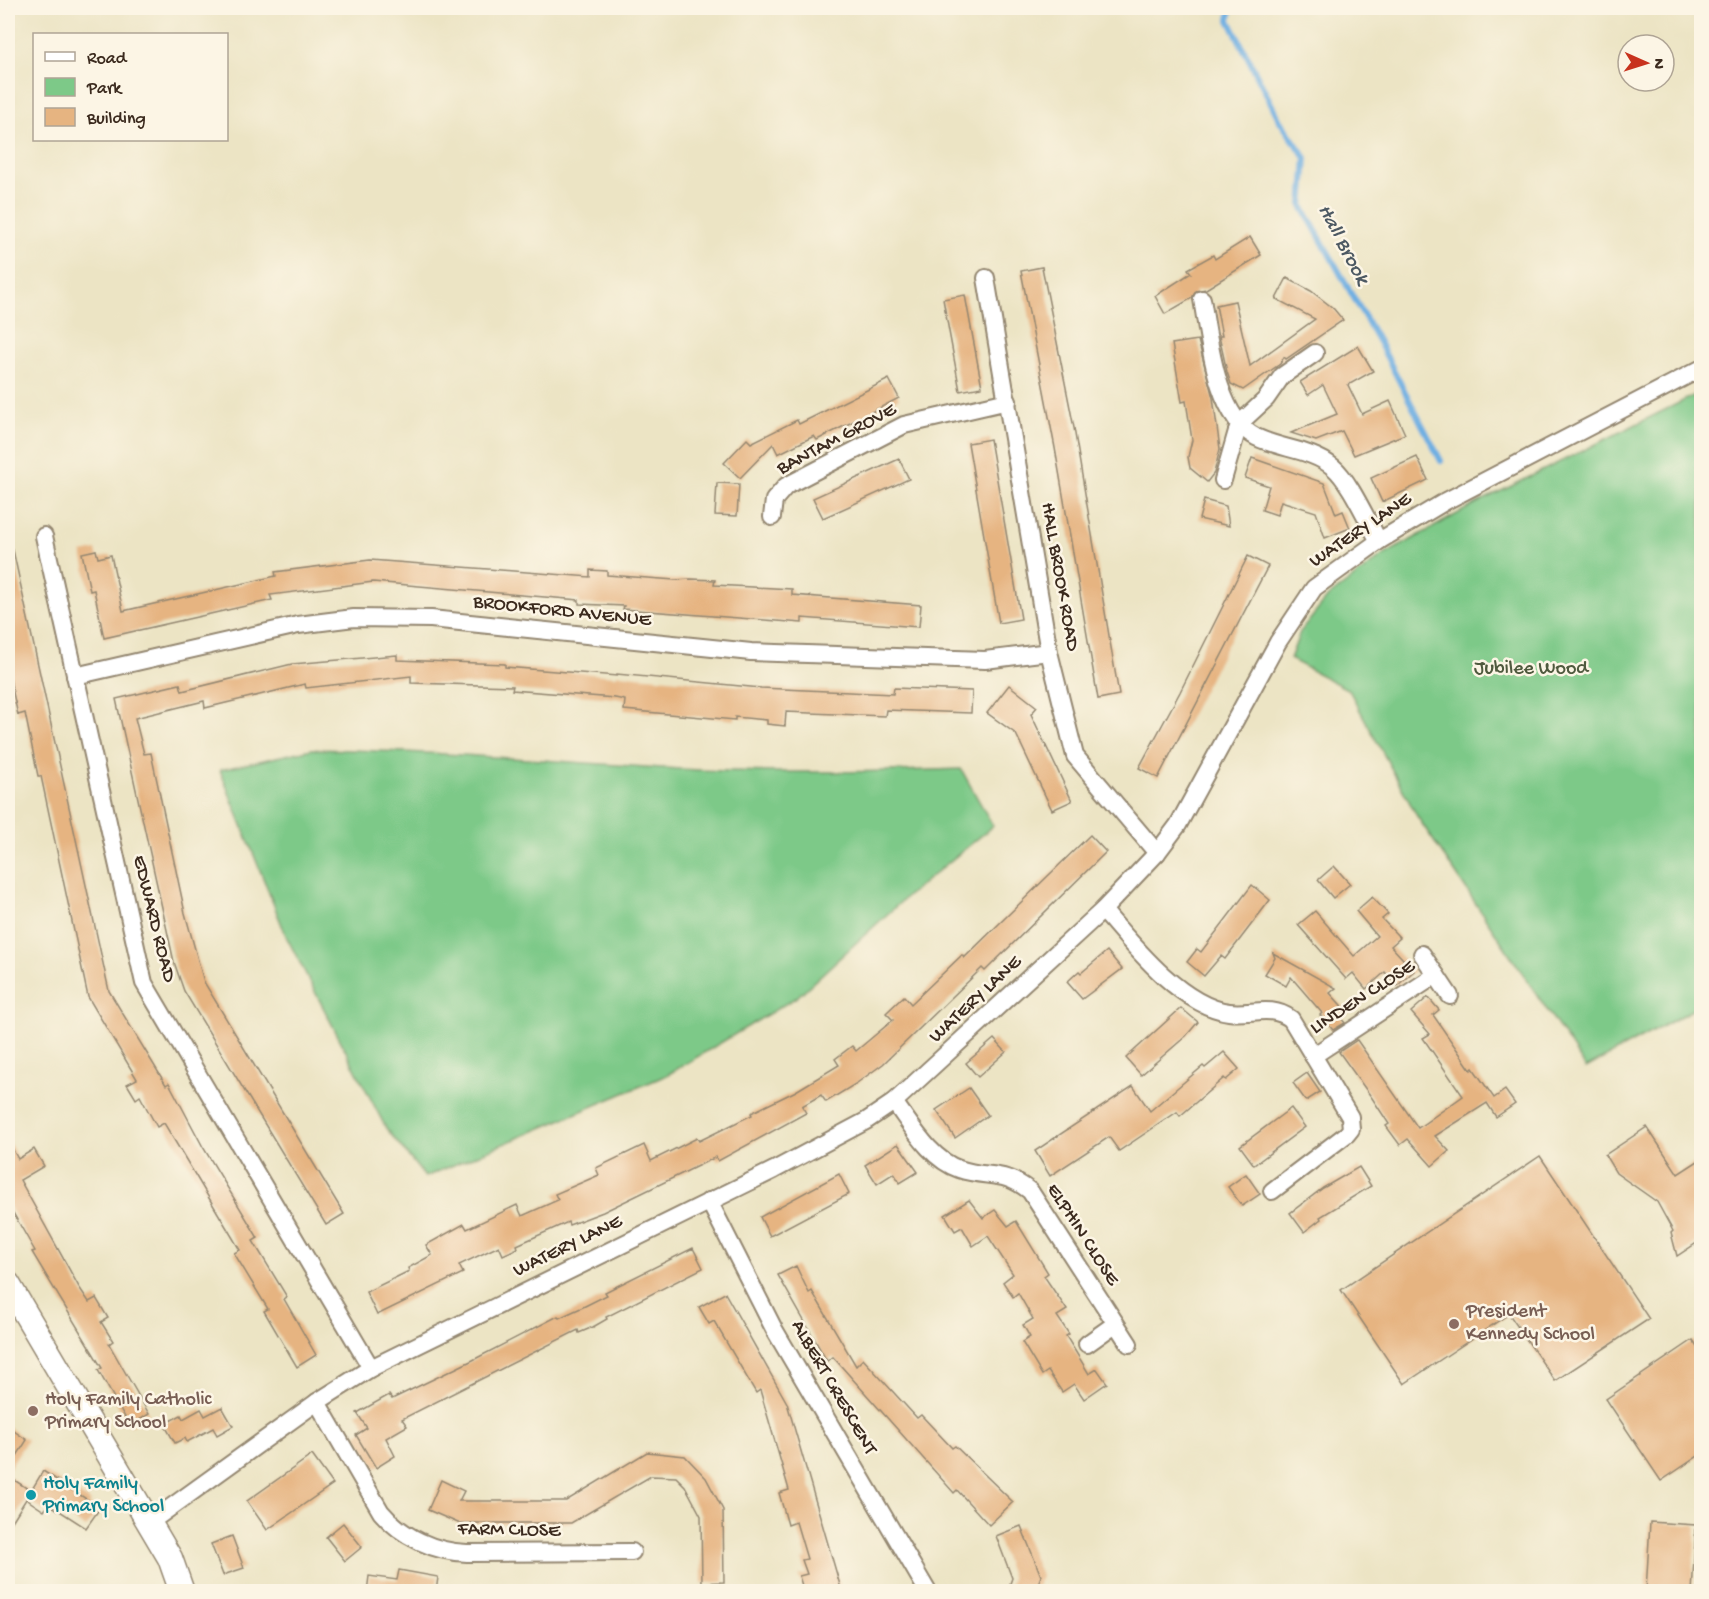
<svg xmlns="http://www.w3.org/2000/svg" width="1709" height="1599" font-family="'Gochi Hand',sans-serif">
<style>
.green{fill:#7dc988;stroke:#5c7a53;stroke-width:1.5}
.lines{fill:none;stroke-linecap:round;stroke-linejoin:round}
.stream{stroke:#6eafe2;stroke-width:6}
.building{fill:#e6b481}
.street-casing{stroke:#948771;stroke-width:20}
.secondary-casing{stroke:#948771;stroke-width:27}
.street{stroke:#fff;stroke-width:16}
.secondary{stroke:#fff;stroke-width:24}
.education-dot{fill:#8d6e63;stroke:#fcf5e5;stroke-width:2}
.culture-dot{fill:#0f9aa8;stroke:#fcf5e5;stroke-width:2}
.labels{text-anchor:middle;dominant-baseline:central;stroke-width:5;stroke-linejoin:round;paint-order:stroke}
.street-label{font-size:20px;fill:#3b2a1e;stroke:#fcf5e5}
.park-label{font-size:20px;fill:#4f5a3e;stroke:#fcf5e5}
.education-label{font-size:20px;fill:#785e54;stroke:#fcf5e5;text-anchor:start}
.culture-label{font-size:20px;fill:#0d838f;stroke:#fcf5e5;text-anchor:start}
.water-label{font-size:21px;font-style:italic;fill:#4d5963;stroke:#fcf5e5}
</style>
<rect width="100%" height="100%" fill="#fcf5e5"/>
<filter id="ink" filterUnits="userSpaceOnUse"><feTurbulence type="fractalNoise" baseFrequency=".0167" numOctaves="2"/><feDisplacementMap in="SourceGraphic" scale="12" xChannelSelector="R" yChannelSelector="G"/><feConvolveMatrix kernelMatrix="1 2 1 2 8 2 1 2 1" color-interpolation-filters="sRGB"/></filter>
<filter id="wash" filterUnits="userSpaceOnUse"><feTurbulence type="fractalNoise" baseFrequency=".008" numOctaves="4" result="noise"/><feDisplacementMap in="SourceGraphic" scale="24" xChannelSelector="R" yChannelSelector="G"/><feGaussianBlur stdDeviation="1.35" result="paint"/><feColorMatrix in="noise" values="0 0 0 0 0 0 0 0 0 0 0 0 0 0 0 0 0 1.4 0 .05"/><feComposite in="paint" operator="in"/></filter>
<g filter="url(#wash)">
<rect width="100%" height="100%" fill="#ece4c4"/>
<g class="green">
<path d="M1701,392v613l-115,63 -169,-252 -68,-126 -59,-31 10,-27 28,-35 56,-42 91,-51z"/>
<path d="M312,749c123,2 245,13 367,20 94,5 188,3 282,0l32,57 -88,72 -108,99 -130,78 -242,102 -39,-49 -99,-190 -67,-168z"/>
</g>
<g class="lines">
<path class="stream" d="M1231,8l-2,12 51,101 26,37 -4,48 78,138 61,117"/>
</g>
<g id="blocks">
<g class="building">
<path d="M1250,237l11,18 -55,34 -10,2 -4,7 -27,16 -10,-18 36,-23 -3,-4 25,-14 2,4z"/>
<path d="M1042,267l32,161 45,267 -21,4 -43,-251 -34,-177z"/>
<path d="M1287,278l24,13 22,17 10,12 -57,39 -2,-2 -4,7 -37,26 -12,-6 -4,-12 -8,-36h3l-6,-31 19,-4 15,65 65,-47 -39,-20z"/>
<path d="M965,295l17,92 -22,4 -17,-92z"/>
<path d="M1198,340l15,58 7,51 -6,24 -7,9 -17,-14 -2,-11 4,-17 -6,-39 -4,1 -10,-58z"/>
<path d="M1358,346l15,25 -25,14 14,29 28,-13 15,33 -51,21 -12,-24 -26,10 -25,-8 46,-19 -14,-29 -15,10 -8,-13z"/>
<path d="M889,379l10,19 -82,42 -3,-4 -36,18 -5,-10 -33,34 -16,-15 23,-24 4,4 46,-23 2,4z"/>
<path d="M990,439l31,180 -22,4 -31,-180z"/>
<path d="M1417,457l11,23 -46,22 -11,-24z"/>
<path d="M1252,458l72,25 12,31 7,-3 7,17 -25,10 -9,-26 -35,-11 -4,14 -15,-5 7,-24 -24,-8z"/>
<path d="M899,459l10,20 -86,39 -10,-20z"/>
<path d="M717,483l22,1 -2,32 -22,-1z"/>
<path d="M1204,500l22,6 3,20 -30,-7z"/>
<path d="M13,550l96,441 57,94 3,-2 34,64 55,91 -5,3 34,56 -3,2 32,56 -19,12 -33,-56 4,-2 -34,-56 6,-3 -40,-67 -36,-60 -7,4 -17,-31 -4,3 -9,-15 10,-5 -49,-82 -47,-221h-3l-13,-63 -7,2 -7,-31 -3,-22v-111z"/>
<path d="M96,550l2,8 13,-3 12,56 153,-35 -1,-4 95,-12 220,17v-7l17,1v4l68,5 16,-1 24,1 -1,5 78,4v6l129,10 -2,22 -117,-9v5l-179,-14 1,-3 -45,-2v-4l-206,-18 -103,13 2,5 -168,38 -10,-48 -4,1 -8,-38z"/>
<path d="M1248,556l20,10 -110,212 -19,-10 41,-76z"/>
<path d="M397,655v5l108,4v3l112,9v-2l144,14 132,6 1,-6 78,3 -1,22 -85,-3 -1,6 -99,-4 -1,14 -18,-2v-4l-32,-3v3l-111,-10 1,-10 -10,-2 -103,-8 1,-4 -102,-3v-7l-105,12 -1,-4 -100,24 -1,-7 -69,17 9,36 7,-1 34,160 19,69 140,232 -18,11 -142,-234 -10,-29 -58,-263 64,-15 2,7 110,-27z"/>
<path d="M1009,685l28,22 -6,7 41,87 -20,9 -36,-76 -29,-21z"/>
<path d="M1090,835l16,17 -121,119 -3,-3 -99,96 -26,19 -31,19 -5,-7 -19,11 4,7 -88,48 -2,-4 -113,55 -34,13 -1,-3 -51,23 1,3 -15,7 -4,-9 -40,19 4,8 -86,42 -11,-23 43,-21 -1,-3 24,-13 -6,-10 38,-21 3,5 50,-24 5,11 36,-16 -3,-6 44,-19 -3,-7 48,-23 7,16 46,-23 2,3 53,-26 -1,-2 45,-22 43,-26 -4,-6 17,-13 4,5 37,-31 -7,-7 18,-17 7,8 51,-49 2,3z"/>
<path d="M1334,866l16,18 -17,14 -15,-18z"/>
<path d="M1252,885l18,15 -45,59 -4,-3 -17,20 -17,-14 10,-13 4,3z"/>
<path d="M1372,897l16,17 -6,5 18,19 -9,8 23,25 -17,15 -12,-14 -19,17 -13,-16 -7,6 -48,-54 17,-14 39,45 23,-20 -21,-25z"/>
<path d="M1107,951l15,18 -40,30 -15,-17 12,-11 2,2z"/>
<path d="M1273,953l63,35 -6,5 18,20 -7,5 4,5 -12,7 -13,-15 2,-2 -31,-36 -5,9 -21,-12 10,-16z"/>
<path d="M1428,997l11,13 -6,5 38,55 2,-2 21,30 11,-8 10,14 -19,13 -9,-14 -52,33 14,15 -17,15 -24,-27 -8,6 -14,-19 3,-2 -17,-26 -33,-46 18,-12 61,88 45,-32 -40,-58 7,-4 -19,-22z"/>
<path d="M1181,1008l17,14 -12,14 -45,39 -15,-17z"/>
<path d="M994,1039l12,13 -28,25 -12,-14z"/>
<path d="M1224,1052l15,17 -13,11 -2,-2 -44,38 -3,-4 -58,39 -10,-14 -59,39 -15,-25 98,-65 17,25 53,-45 2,2z"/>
<path d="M1307,1073l13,19 -14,9 -13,-18z"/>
<path d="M969,1088l19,27 -33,23 -19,-28z"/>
<path d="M1291,1108l14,19 -51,38 -14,-19z"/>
<path d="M1647,1127l31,47 23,-15v81l-24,16 -6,-23 2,-2 -16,-29 -41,-29 -11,-18z"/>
<path d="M8,1141l10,18 16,-10 10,17 -24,14 59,107 10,15 7,-4 12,20 -7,4 12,19 -4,3 40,70 -19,12 -32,-56 4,-2 -70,-116 3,-1 -27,-47z"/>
<path d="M898,1144l20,28 -18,11 -6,-10 -17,11 -12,-19z"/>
<path d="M1540,1156l109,163 -94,62 -46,-67 -105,70 -63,-94z"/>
<path d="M1359,1167l12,19 -51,31 1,2 -17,13 -14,-19 33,-25z"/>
<path d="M839,1174l10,20 -79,42 -10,-19z"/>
<path d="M1246,1174l14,20 -18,12 -14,-19z"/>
<path d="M969,1200l14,18 12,-8 13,16 8,-5 32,52 -4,3 23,34 -10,6 12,18 -3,2 23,38 8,-5 10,14 -23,16 -10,-15 -12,8 -14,-21 -6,4 -20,-33 8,-5 -7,-12 10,-6 -15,-26 -5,4 -10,-15 10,-8 -25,-38 -15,10 -11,-19 -7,4 -10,-16z"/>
<path d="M693,1248l10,20 -97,49 1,2 -14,8 -14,6 -1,-3 -176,89 5,7 -21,12 9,18 -19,12 -20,-33 11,-7 -10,-15 32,-18 3,4 81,-39 85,-44 1,2 24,-11 24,-12 -2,-3z"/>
<path d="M796,1266l13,27 3,-2 44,75 7,-7 54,59 4,-3 31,33 3,-2 58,56 -24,23 -32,-35 -3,3 -121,-136 -6,4 -49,-86z"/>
<path d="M725,1293l62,110 55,189h-38l-5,-16 8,-2 -5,-14 5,-1 -11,-37 -8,3 -9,-32 10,-3 -29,-100 -4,3 -42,-72 -5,3 -10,-17z"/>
<path d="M1693,1340l8,12v102l-40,27 -55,-82z"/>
<path d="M222,1407l11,19 -16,9 -4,-7 -26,14 -2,-4 -10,5 -11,-19 17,-9 2,4 18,-10 4,7z"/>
<path d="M8,1427l19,13 -19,30z"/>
<path d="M647,1452l38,4 21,22 17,32 1,72 -22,1 -1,-67 -16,-30 -9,-9 -25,-1 -80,47h-113l-30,-13 13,-30 23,11 -5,10h107z"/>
<path d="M312,1455l21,29 -66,46 -20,-29z"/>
<path d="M43,1471l48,31 -2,3 9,6 -12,17 -37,-24 -5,7 -18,-12 -18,29v-52l23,15z"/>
<path d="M1650,1522l46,3 -4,67h-46z"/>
<path d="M343,1523l19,24 -17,14 -19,-24z"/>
<path d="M1021,1526l20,50 -6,16h-28l5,-14 -16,-42z"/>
<path d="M232,1536l12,32 -21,7 -12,-31z"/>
<path d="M399,1570l39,7 -2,15h-69l2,-16 28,4z"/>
</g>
</g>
</g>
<g filter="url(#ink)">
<use href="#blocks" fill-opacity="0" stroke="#948771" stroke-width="1.5"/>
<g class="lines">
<defs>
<g id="street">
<path d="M986,278l63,374 26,104 82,97"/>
<path d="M1202,299c7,39 14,118 54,138 24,12 55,12 77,30 17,14 34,54 46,74"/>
<path d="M1223,480l16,-56 27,-25 16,-23 33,-23"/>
<path d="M772,517l2,-17 12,-14 118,-61 104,-24"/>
<path d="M44,536l100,447 227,385"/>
<path d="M75,676l223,-51 56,-7 77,1 320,33 234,8 64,-8"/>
<path d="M1103,910c29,34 78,96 126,102 22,3 42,-8 62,7l59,98 1,12 -4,5 -75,57"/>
<path d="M1422,954l28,42"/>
<path d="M1313,1056l123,-81"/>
<path d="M894,1102c18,24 36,57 65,67 29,10 43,0 71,22l99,153"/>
<path d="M709,1201l65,128 154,263"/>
<path d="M1087,1344l28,-20"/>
<path d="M317,1402l64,110c21,25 54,40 86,41l165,-1"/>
<path d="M149,1523l168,-121 54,-34 403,-198 92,-49 28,-19 209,-192 54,-57 21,-28 100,-183 36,-54 65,-47 67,-40 256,-133"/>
</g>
<path id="secondary" d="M8,1284l162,274 12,34"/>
</defs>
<use href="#street" class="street-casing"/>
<use href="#secondary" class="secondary-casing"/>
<use href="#street" class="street"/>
<use href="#secondary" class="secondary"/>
</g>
</g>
<g class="education-dot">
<circle cx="1454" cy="1324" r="6"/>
<circle cx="33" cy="1411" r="6"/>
</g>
<circle class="culture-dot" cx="31" cy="1495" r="6"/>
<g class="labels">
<g class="street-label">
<text transform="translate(837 440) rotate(-28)">BANTAM GROVE</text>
<text transform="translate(1361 531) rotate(-34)">WATERY LANE</text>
<text transform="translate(1059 577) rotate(80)">HALL BROOK ROAD</text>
<text transform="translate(562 612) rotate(6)">BROOKFORD AVENUE</text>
<text transform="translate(153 919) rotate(76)">EDWARD ROAD</text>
<text transform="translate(1363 998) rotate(-33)">LINDEN CLOSE</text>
<text transform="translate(976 1000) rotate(-43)">WATERY LANE</text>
<text transform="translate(1082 1235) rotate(57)">ELPHIN CLOSE</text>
<text transform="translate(568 1247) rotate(-26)">WATERY LANE</text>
<text transform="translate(833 1388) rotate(60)">ALBERT CRESCENT</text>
<text transform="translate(509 1531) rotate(1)">FARM CLOSE</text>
</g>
<g class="park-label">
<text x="1531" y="669">Jubilee Wood</text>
</g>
<g class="education-label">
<text x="1466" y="1312">President<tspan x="1466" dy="23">Kennedy School</tspan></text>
<text x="45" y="1400">Holy Family Catholic<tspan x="45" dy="23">Primary School</tspan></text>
</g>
<g class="culture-label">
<text x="43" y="1484">Holy Family<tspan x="43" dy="23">Primary School</tspan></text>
</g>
<g class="water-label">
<text transform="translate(1342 245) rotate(62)">Hall Brook</text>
</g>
</g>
<rect width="1709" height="1599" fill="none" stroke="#fcf5e5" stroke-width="30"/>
<rect x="33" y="33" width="195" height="108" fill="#fcf5e5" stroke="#afa495" stroke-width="1.5"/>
<rect x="45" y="52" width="30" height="9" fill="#ffffff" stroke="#afa495" stroke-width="1.5"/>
<text x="87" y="63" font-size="18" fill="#3b2a1e">Road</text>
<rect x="45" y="78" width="30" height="18" fill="#7dc988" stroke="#afa495" stroke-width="1.5"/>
<text x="87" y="93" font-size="18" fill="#3b2a1e">Park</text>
<rect x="45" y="108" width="30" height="18" fill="#e6b481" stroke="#afa495" stroke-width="1.5"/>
<text x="87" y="123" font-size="18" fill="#3b2a1e">Building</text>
<g transform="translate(1646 63) rotate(93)"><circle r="28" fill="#fcf5e5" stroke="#afa495" stroke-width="1.5"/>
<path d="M0-4.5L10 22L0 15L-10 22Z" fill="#c8321e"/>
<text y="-9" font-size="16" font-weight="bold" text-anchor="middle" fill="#3b2a1e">N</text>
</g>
</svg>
